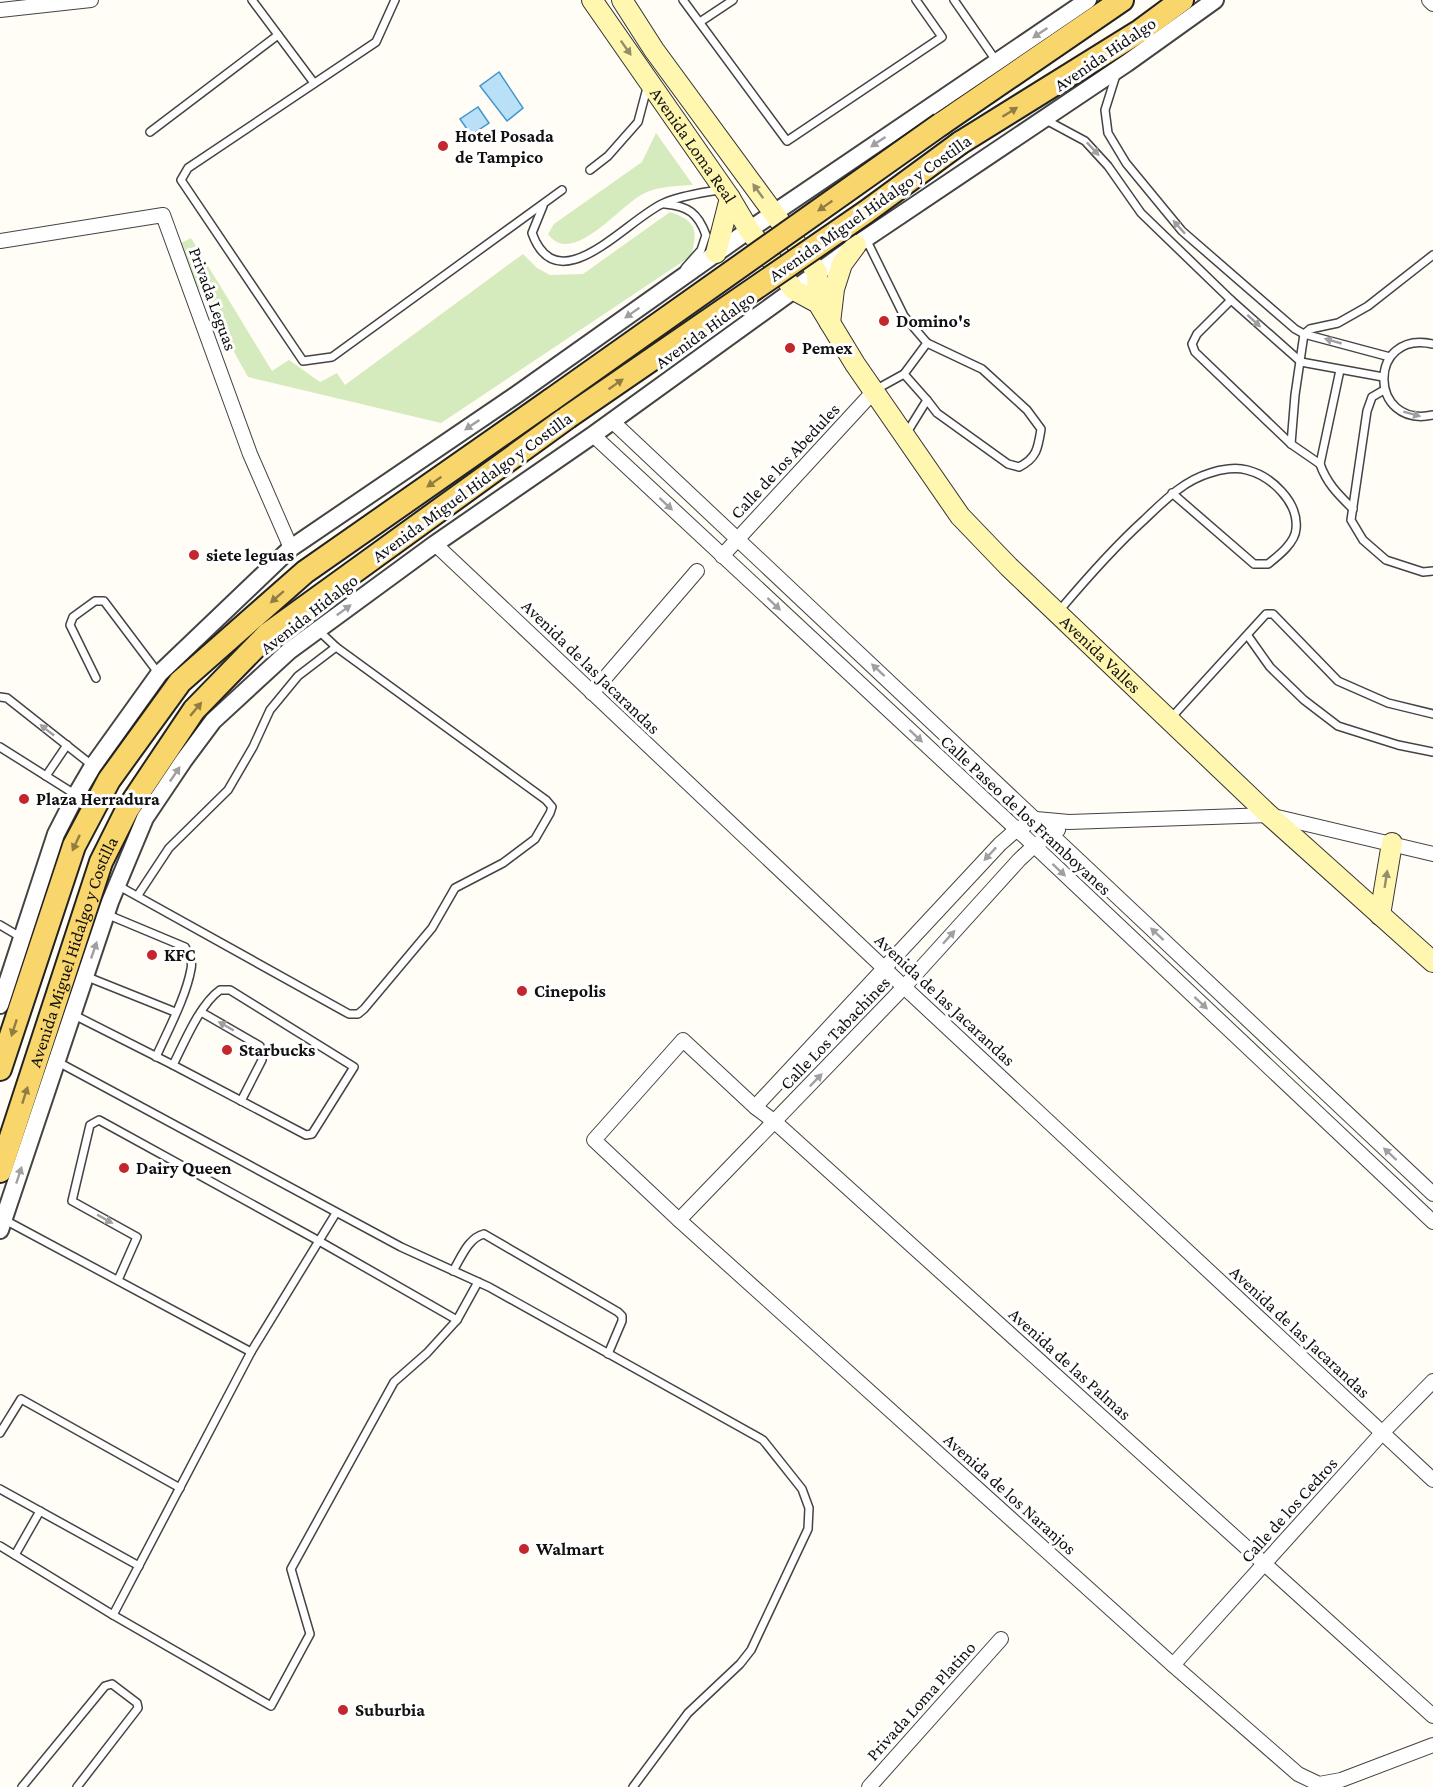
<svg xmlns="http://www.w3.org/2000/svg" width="1433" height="1787" font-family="'Crimson Pro',serif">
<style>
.green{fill:#d5ebbd}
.water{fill:#b9e0f7;stroke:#3f96cf;stroke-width:1.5}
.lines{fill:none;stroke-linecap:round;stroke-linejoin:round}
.service-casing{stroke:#444;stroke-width:10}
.minor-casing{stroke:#444;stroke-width:16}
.tertiary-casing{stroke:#444;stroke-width:20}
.secondary-casing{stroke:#333;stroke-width:22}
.primary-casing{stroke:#222;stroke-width:26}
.service{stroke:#fff;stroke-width:7}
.minor{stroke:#fff;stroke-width:14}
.tertiary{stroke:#fff;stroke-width:16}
.secondary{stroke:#fff6b0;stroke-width:20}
.primary{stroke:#f9d66b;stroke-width:22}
.primary-bridge-casing{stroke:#222;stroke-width:26;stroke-linecap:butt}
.primary-bridge{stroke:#f9d66b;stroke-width:22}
.oneway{fill:#a0a0a0}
.oneway2{fill:#948f68}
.oneway3{fill:#917d42}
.poi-dot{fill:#c4262e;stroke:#fff;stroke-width:2}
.labels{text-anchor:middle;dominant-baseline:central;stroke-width:6;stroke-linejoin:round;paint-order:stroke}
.street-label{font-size:18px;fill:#111;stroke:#fff}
.poi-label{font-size:18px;font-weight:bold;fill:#111;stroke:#fff;text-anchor:start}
</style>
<rect width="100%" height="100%" fill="#fffdf5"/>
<g class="green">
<path d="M656,133l37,52c-17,1 -35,1 -50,9 -24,12 -71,74 -95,40l6,-10 88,-62z"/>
<path d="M670,212c27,9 28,19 21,44l-250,167 -193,-46 -73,-131 16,-8 81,133 17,-11 31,22 17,-9 8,12 178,-131 14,14 13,7 33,-1z"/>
</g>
<g class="water">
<path d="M499,72l24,36 -16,13 -27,-35z"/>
<path d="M478,107l11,16 -18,12 -11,-16z"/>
</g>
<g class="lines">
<defs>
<g id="service">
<path d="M252,0l62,83"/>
<path d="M395,0l-19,42 -188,126 -7,12 122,181 29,-4 230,-167"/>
<path d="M683,0l104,141 155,-104 -26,-37"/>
<path d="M954,0l43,62"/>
<path d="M700,22l33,-22"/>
<path d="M1116,75l-11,35 3,23 18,30 56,68 113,98 9,5 86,23"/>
<path d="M1046,120l39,21 23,25 33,47 90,87 70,62 82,15"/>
<path d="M150,132l128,-97"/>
<path d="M590,170l18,-14 30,-34 9,-34"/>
<path d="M665,204c23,2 33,9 41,31l-5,15 -16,18"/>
<path d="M543,206l-11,27c26,72 96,-15 132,-30 18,-8 39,-10 59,-14"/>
<path d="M866,239l38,77 23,27 -23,31 23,26 -21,34"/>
<path d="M1231,300l-34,34 -5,10 3,8 96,92 29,20"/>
<path d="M1433,344c-66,-15 -65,85 0,71"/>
<path d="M1340,370l-20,94c7,20 19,31 33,45"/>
<path d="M875,390l29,-16"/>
<path d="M1384,390l-12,7 -5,14 -16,109 12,20 23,20 37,12 10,-1"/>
<path d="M927,400l10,13 71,51 11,3c18,-9 19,-19 22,-38l-14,-19 -45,-41 -55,-26"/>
<path d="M1291,444l4,-49 9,-61 6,-5 28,-6 30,-17 65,-51"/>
<path d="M1059,611c27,-32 54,-63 85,-91 20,-19 39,-39 66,-47 11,-4 26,-6 37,-3 24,6 52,32 49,59 -1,14 -18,27 -28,35h-14l-82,-71"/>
<path d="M319,631l17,16"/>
<path d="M1248,636l22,31 34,33 34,26 60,19 35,7"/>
<path d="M96,678l-26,-53 3,-8 22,-16h9l55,73"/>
<path d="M0,697l7,1 86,68"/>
<path d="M1171,718l95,-104h7l65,67 50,22 45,11"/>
<path d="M0,747l92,58"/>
<path d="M46,776l21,-31"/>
<path d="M117,885l232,129h9l6,-5 68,-81 23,-40 48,-25 32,-24 15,-26 2,-6 -6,-7 -210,-153 -38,29 -28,34 -17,37 -25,43 -59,58 -31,47"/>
<path d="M106,914l79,33c4,7 8,14 6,22 -5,28 -23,61 -35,88"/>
<path d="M0,925l22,13"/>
<path d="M85,976l90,36"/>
<path d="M220,990h10l124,77 -42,67 -6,1 -133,-70c11,-22 27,-61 47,-75z"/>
<path d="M201,1012l59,34 2,14 -21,41"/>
<path d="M74,1015l99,50"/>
<path d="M58,1062l343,185 88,40 274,153 39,49 7,19 -1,21 -57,121 -11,14 -52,49 -55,74"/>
<path d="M3,1219l248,133"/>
<path d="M453,1271c8,-13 15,-33 31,-37l134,78 4,4v5l-14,33"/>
<path d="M118,1280l19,-43 -65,-36 18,-76 9,-5 220,121 138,79"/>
<path d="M0,1433l21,-34 159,89"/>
<path d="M0,1489l139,77"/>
<path d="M0,1546l113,69 138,-263 85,-139"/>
<path d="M15,1555l25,-44"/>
<path d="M113,1615l158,91 39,-72 -19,-65 103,-187 33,-29 30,-33 21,-38"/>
<path d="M22,1787l83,-101 7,-2 25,19 1,5 -61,79"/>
</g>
<g id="minor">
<path d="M1429,0l4,4"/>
<path d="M0,10l91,-10"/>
<path d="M0,241l163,-26 87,239 41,94"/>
<path d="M612,421l821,773"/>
<path d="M593,435l432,402 408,385"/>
<path d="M435,544l469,443 529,493"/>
<path d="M722,556l153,-166"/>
<path d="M592,693l105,-122"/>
<path d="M755,1107l245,-263 16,-14 20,-11 33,3 200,-7 164,39"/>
<path d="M679,1220l225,-233 115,-127 15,-14 24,-16"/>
<path d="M1173,1665l209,-232 51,-52"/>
<path d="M1433,1716l-658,-594 -20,-15 -72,-67 -89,100 85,80 494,445 125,109 21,10 22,-4 92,-35"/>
<path d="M869,1787l132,-148"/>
</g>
<g id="tertiary">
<path d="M0,1005l56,-171 20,-39 17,-29 66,-92 132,-126 225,-153 233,-165 339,-230"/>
<path d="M0,1230l110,-328 35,-84 39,-58 29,-39 76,-70 146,-107 158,-109 263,-190 271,-182 88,-63"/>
</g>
<g id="secondary">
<path id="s1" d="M592,0l138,198 19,32 45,60 24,13 37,61 105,152 49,51 260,248 164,147"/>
<path d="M622,0l32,50 163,222 1,31"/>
<path d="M716,253l14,-55"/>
<path d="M830,323l4,-34 8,-25 14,-19"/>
<path d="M1380,915l12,-72"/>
</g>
<g id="primary">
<path d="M941,124l181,-124"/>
<path d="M960,143l180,-112 42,-31"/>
<path d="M0,1069l74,-223 35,-66 71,-98 125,-110 246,-172"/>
<path id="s2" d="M0,1171l101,-309 26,-52 67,-100 74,-76 300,-217"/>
</g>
</defs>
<use href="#service" class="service-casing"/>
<use href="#minor" class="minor-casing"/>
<use href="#tertiary" class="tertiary-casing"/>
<use href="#secondary" class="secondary-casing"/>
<use href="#primary" class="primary-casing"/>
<use href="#service" class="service"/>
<use href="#minor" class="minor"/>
<use href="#tertiary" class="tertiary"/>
<use href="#secondary" class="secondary"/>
<use href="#primary" class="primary"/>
<defs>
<g id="primary-bridge">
<path d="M551,400l390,-276"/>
<path d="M568,417l298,-205 94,-69"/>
</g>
</defs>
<use href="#primary-bridge" class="primary-bridge-casing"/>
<use href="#primary-bridge" class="primary-bridge"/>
</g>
<defs><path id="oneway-solid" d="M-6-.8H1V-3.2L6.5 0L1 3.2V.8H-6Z" transform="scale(1.5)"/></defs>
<g class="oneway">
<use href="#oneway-solid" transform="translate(1040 33) rotate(146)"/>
<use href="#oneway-solid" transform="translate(878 142) rotate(146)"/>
<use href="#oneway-solid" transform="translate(1093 149) rotate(47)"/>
<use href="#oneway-solid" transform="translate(1179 227) rotate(-132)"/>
<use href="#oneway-solid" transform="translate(632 313) rotate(145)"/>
<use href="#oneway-solid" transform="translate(1254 321) rotate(42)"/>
<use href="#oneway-solid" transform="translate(1333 341) rotate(-164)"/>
<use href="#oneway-solid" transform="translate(1412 414) rotate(15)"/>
<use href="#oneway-solid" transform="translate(472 425) rotate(146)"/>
<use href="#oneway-solid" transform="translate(666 504) rotate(43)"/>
<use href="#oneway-solid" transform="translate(774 604) rotate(43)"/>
<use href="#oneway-solid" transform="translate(344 610) rotate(-36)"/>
<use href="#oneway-solid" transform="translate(878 670) rotate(-137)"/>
<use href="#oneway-solid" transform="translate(47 730) rotate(-142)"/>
<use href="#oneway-solid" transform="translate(916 736) rotate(43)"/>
<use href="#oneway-solid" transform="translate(175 774) rotate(-56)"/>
<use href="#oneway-solid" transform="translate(990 854) rotate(133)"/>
<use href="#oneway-solid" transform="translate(1059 870) rotate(43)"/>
<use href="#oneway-solid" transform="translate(1157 934) rotate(-137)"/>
<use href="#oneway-solid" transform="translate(949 937) rotate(-48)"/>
<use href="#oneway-solid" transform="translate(94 950) rotate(-71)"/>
<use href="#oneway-solid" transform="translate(1201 1003) rotate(43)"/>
<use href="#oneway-solid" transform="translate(226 1026) rotate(-150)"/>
<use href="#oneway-solid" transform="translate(816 1080) rotate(-46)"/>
<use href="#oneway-solid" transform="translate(1390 1154) rotate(-137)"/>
<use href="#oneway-solid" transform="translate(19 1175) rotate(-72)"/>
<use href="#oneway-solid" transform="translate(105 1219) rotate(29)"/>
</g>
<g class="oneway2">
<use href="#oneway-solid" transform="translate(626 48) rotate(55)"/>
<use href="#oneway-solid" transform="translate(758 191) rotate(-126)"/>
<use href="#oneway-solid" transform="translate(1386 879) rotate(-81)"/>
</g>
<g class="oneway3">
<use href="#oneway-solid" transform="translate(1010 112) rotate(-32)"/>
<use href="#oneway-solid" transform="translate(825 206) rotate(145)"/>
<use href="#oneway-solid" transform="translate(616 384) rotate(-35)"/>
<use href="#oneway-solid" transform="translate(434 482) rotate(145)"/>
<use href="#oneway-solid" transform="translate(277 597) rotate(139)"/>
<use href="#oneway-solid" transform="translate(196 709) rotate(-50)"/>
<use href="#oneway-solid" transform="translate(76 843) rotate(115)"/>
<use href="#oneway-solid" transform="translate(14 1028) rotate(108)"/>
<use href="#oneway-solid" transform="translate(25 1095) rotate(-72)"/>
</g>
<g class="poi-dot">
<circle cx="443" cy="146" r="6"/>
<circle cx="884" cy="321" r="6"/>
<circle cx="790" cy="348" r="6"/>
<circle cx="194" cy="555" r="6"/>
<circle cx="24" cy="799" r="6"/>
<circle cx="152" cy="955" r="6"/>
<circle cx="522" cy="991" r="6"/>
<circle cx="227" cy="1050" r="6"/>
<circle cx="124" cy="1168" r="6"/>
<circle cx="524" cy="1549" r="6"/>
<circle cx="343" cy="1710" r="6"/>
</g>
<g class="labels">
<g class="street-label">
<text transform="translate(1105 54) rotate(-34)">Avenida Hidalgo</text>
<text stroke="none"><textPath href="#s1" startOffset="177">Avenida Loma Real</textPath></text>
<text transform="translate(870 208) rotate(-35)">Avenida Miguel Hidalgo y Costilla</text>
<text transform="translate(213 299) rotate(70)">Privada Leguas</text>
<text transform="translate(705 330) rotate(-36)">Avenida Hidalgo</text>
<text transform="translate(785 461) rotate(-47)">Calle de los Abedules</text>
<text transform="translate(472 487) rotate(-36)">Avenida Miguel Hidalgo y Costilla</text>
<text transform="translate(309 614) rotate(-38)">Avenida Hidalgo</text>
<text stroke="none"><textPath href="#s1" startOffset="834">Avenida Valles</textPath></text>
<text transform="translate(591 667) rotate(44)">Avenida de las Jacarandas</text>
<text transform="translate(1026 815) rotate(43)">Calle Paseo de los Framboyanes</text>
<text stroke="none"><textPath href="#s2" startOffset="231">Avenida Miguel Hidalgo y Costilla</textPath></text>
<text transform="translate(945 1000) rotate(43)">Avenida de las Jacarandas</text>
<text transform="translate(835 1033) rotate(-46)">Calle Los Tabachines</text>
<text transform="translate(1300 1332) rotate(43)">Avenida de las Jacarandas</text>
<text transform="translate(1070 1364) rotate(42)">Avenida de las Palmas</text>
<text transform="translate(1010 1494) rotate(42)">Avenida de los Naranjos</text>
<text transform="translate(1289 1510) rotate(-48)">Calle de los Cedros</text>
<text transform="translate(921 1701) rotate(-48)">Privada Loma Platino</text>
</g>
<g class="poi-label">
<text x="455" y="136">Hotel Posada<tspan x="455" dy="21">de Tampico</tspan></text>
<text x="896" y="321">Domino's</text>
<text x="802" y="348">Pemex</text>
<text x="206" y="555">siete leguas</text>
<text x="36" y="799">Plaza Herradura</text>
<text x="164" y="955">KFC</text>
<text x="534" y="991">Cinepolis</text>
<text x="239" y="1050">Starbucks</text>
<text x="136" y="1168">Dairy Queen</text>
<text x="536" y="1549">Walmart</text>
<text x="355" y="1710">Suburbia</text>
</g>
</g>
</svg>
